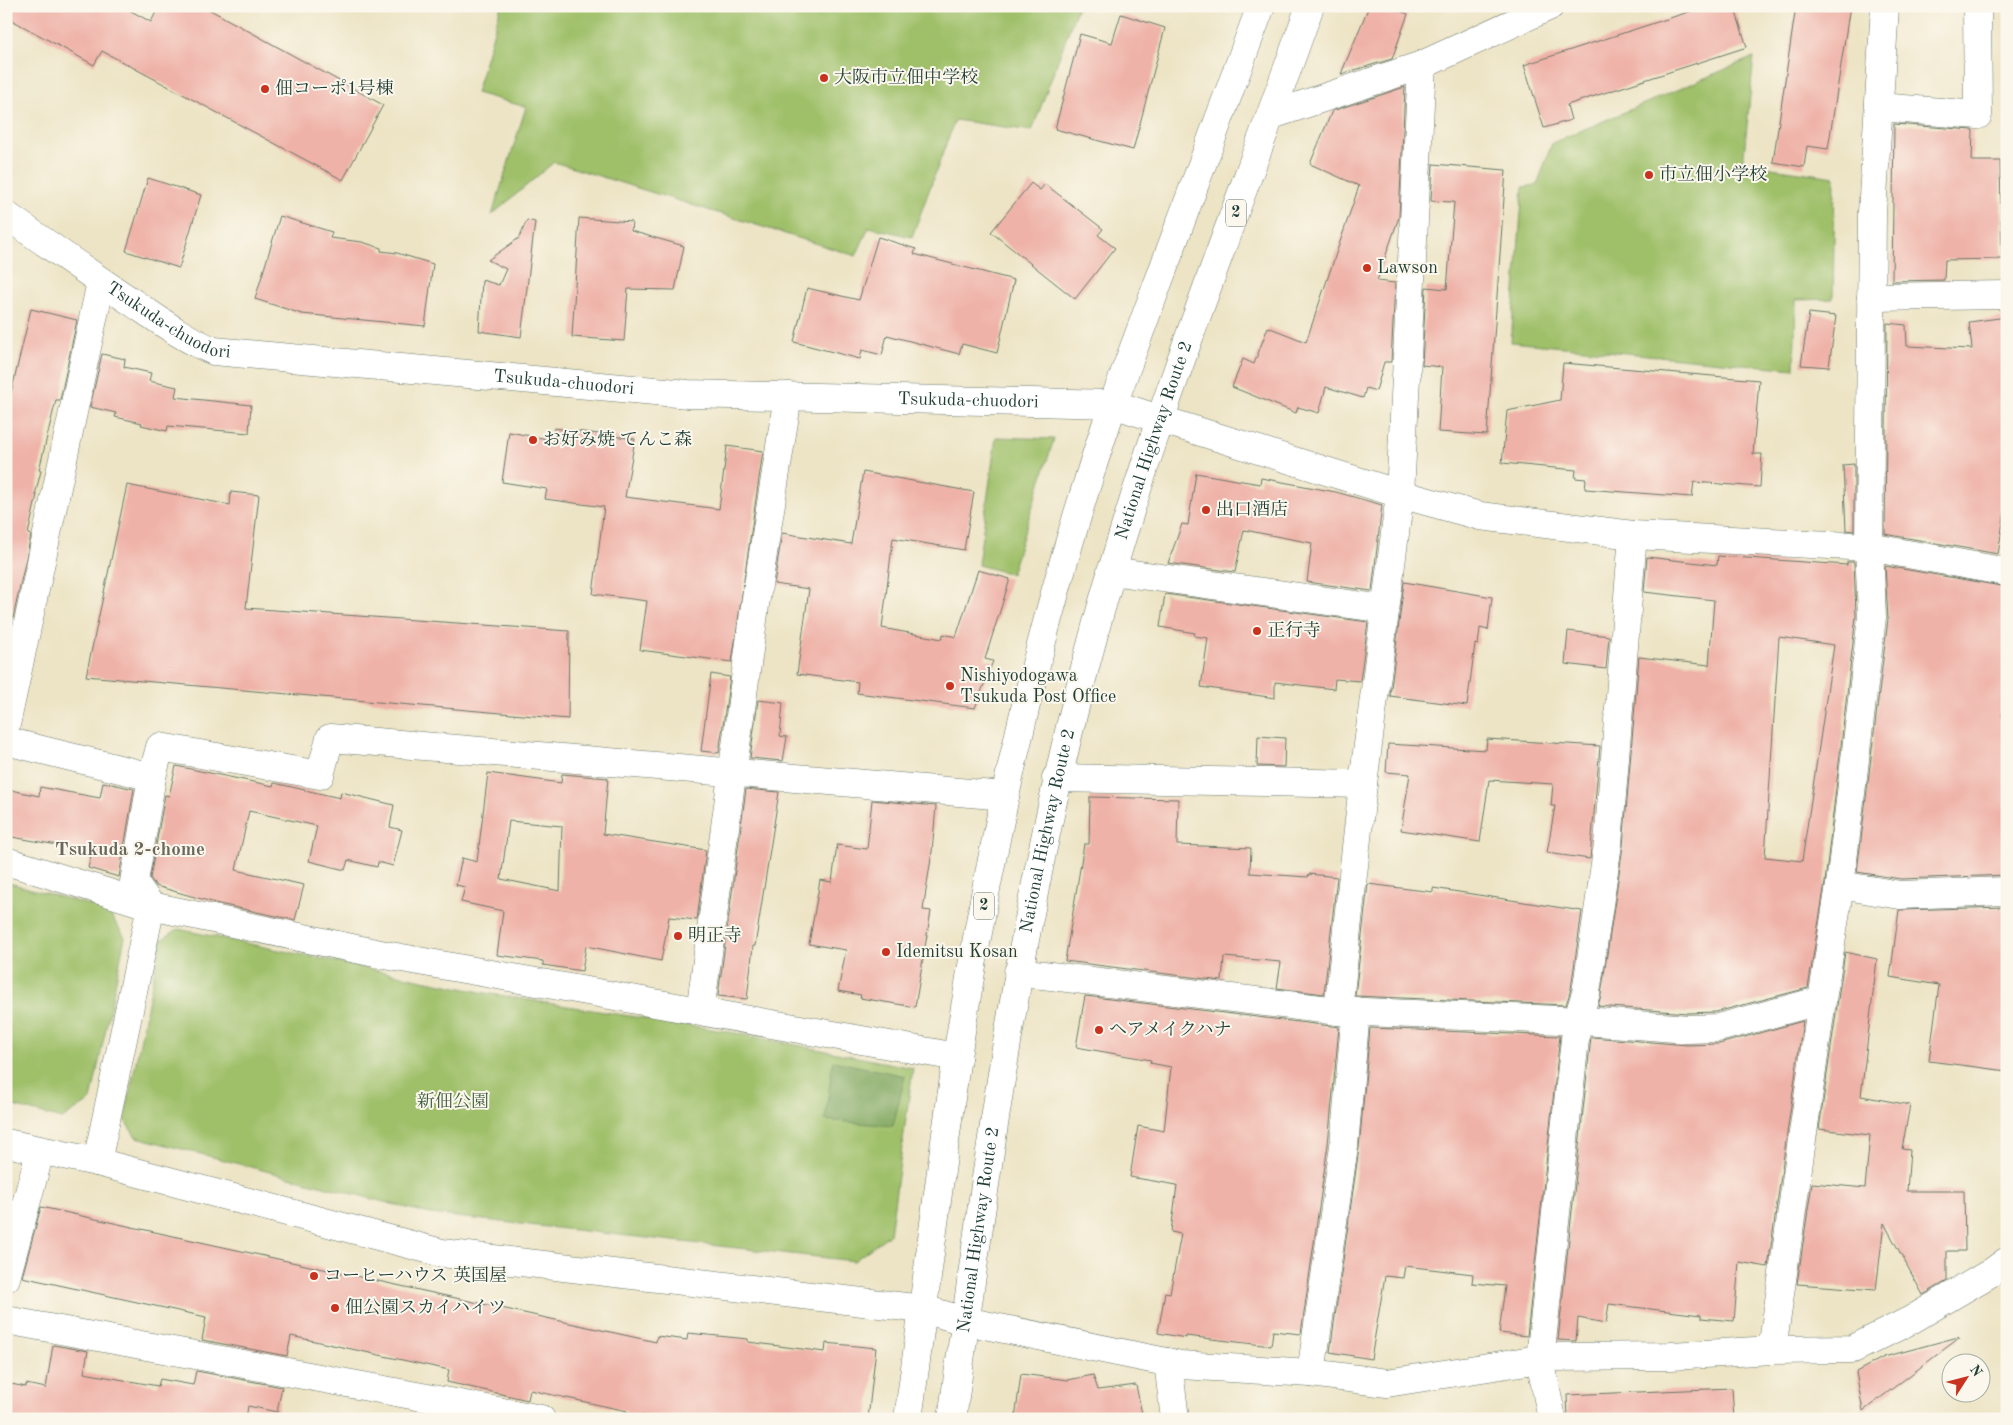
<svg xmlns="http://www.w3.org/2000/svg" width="2013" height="1425" font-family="'Old Standard TT','Noto Serif JP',serif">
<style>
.green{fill:#9fc069;stroke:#5f7e4e}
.forest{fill:#7fa65d;stroke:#4f7248}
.building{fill:#efb2a8;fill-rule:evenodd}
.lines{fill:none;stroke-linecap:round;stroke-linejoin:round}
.street-casing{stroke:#677767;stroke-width:29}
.secondary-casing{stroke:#677767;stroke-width:29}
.highway-casing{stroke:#677767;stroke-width:29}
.street{stroke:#fff;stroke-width:28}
.secondary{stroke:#fff;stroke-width:28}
.highway{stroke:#fff;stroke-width:28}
.poi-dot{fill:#c8321e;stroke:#fbf7ec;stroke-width:2}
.labels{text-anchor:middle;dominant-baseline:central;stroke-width:4;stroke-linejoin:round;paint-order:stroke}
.shield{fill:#fbf7ec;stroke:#61756b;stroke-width:1}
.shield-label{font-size:16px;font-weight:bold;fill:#1f3d34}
.poi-label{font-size:18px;fill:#1f3d34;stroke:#fbf7ec;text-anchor:start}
.street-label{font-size:18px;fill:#1f3d34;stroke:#fbf7ec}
.park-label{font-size:18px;fill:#3f5e41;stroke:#fbf7ec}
.neighbourhood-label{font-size:19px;font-weight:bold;fill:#68665d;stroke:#fbf7ec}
</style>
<rect width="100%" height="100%" fill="#fbf7ec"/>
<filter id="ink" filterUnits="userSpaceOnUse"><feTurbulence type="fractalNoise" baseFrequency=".02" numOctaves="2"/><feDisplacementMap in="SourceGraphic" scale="10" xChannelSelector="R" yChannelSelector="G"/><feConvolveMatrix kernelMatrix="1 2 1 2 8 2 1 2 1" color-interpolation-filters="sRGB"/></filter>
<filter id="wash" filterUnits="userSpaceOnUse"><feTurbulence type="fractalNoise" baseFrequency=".0096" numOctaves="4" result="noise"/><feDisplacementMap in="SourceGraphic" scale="20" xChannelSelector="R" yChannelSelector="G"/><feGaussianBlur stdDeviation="1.12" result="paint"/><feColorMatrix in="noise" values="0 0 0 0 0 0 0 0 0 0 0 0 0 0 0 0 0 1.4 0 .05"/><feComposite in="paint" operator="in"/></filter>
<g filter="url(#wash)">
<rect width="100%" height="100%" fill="#ede4c5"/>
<g class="green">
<path d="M501,6h577l-46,125 -77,-11 -43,117 -43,-10 -13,29 -302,-94 -62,53 34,-108 -50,-14z"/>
<path d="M1754,57l-11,107 92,13 -2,122 -37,1 -2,69 -283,-27 12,-155 14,-2 15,-42z"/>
<path d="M996,437l58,2 -43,135 -33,-9z"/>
<path d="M6,882l101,28 18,27 -34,163 -29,19 -56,-15z"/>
<path d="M178,929l307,64 245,39 183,36 -23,166 -36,27 -424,-47 -294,-77 -12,-17 37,-180z"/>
</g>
<path class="forest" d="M833,1061l72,15 -12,50 -68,-6z"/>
<g id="blocks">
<g class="building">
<path d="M6,6h116l29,16 8,-16h44l180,99 -40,75 -241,-129 -8,14 -88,-48z"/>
<path d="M1369,6h17l22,8 -16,45 -51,15z"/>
<path d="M1707,6h27l13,41 -180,58 4,15 -27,8 -20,-63z"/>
<path d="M1796,6h54l-22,143 -21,-3 -3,21 -31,-5z"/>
<path d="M1121,14l44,14 -32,122 -78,-21 25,-95 32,9z"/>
<path d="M1405,87l-6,130 -22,64 18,2 -4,79h-7l-8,29 -10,-3 -3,10 -37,-11 -7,26 -21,-6 -2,6 -64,-26 11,-28 11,5 14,-37 38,15 53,-156 -49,-22 22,-53z"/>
<path d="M1894,124l79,6 -1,31h28l2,98 -57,1 -1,20 -52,1z"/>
<path d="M1433,164l73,6 -19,265 -49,-3 4,-65 -20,-2 4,-78 21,2 7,-87 -23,-1z"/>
<path d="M148,178l53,17 -22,73 -53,-17z"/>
<path d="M1031,183l9,7 5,-6 58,45 -5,6 17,13 -40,51 -84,-67z"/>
<path d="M280,216l52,16 -2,6 32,4 19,6v3l16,2 36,11 -8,62 -123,-12 -47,-15z"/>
<path d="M579,218l53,4 -1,9 53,15 -9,44 -47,-1 -4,52 -52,-4z"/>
<path d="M527,220l8,2 -14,115 -42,-6 3,-51 17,5 7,-16 -18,-9 31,-22z"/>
<path d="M878,237l38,12 -2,5 100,26 -17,73 -35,-9 -3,10 -72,-19 -5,20 -20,-5 -2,9 -66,-17 13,-54 52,12z"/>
<path d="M31,309l46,11 -17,80h-4l-17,70 2,1 -6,24h2l-9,39 3,1 -18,83 -7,-1v-203z"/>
<path d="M1809,313l27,3 -7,51 -28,-2z"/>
<path d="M2007,317v181l-9,56 -113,-20 2,-211 19,2 1,21 65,3 -3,-27z"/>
<path d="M102,354l23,5 -1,8 27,6 -2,8 28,6 -2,10 76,8 -2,28 -81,-7 -1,5 -26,-6 1,-2 -27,-6 1,-4 -26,-6z"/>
<path d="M1563,363l196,17 -6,74h9l-2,33 -66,-5 -2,15 -107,-8 1,-10 -11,-1 1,-8 -74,-7 5,-52 53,-11z"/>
<path d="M554,428l81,11 -10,58 94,12 8,-63 36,5 -31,211 -92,-12 7,-49 -54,-7 11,-87 -59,-8 2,-10 -45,-7 7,-50 44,8z"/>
<path d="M1854,464v67l-8,-1 -3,-65z"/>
<path d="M863,472l111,20 -10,58 -71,-12 -11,90 60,11 1,-5 13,3 22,-67 32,9 -25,80 8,2 -18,47 -118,-15 1,-11 -61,-8 12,-85 -35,-5 8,-51 69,11z"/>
<path d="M1196,473l64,11 1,-6 75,14 46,13 -10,86 -65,-9 5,-39 -68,-13 -9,42 -67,-9 14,-39 6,1z"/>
<path d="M127,485l103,20 1,-13 28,3 -13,113 323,23 -1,88 -482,-43z"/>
<path d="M1718,556l129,9v-3h7l2,54 -31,267 -17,105 -92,24 -28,1 -90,-7 3,-11 22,-149 16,-189 70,8 5,-65 -70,-8 3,-35 70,8zM1779,637l55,8 -32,216 -37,-4z"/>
<path d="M1885,566l122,21v99l-5,31 5,1v157l-106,4 -44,-7 31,-253z"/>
<path d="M1404,582l88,15 -4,33 -8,-2 -2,17 -3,-1 -8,62 -77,-10z"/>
<path d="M1165,594l203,28 -8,59 -25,-2 -1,10 -59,-7v16l-74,-11 7,-49 -14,-2 1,-3 -35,-6z"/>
<path d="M1568,631l41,5 -3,33 -41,-5z"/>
<path d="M711,674l19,3 -11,76 -18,-2z"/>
<path d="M758,700l25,3 -3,33 7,1 -4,24 -33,-3z"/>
<path d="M1258,736l27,2 -1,29 -27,-1z"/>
<path d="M1487,739l113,7 -10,113 -43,-6 8,-47h-4l2,-22 -64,-4 -9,62 -79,-12 9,-56 -24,-2 2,-28 98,6z"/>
<path d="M176,766l97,20 1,-3 66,15 1,-6 53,13 -4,22 12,3 -9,36 -15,-4 -1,5 -29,-7 -3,10 -36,-9 8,-35 -68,-15 -13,59 68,15 -9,35 -76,-16 -63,-18 -6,-8 15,-83 4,1z"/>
<path d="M488,773l73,10 1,-9 46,4 -5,56 103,16 -9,70 -28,-3 -8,44 -75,-15 -4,25 -39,-6v-4l-46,-6 6,-44 -42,-9 4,-15 -9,-2 6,-27 15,4zM509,821l53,5 -2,65 -59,-12z"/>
<path d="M103,782l31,7 -15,88 -31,-9 4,-17 -86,-15v-47l33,7 1,-9 60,11z"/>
<path d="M746,789l33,3 -24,154h-2l-6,53 -29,-3z"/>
<path d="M1090,797l88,2 -1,46 74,3 -1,25 58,4 1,-3 28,3 -13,117 -47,-6 4,-26 -57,-5 -2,24 -157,-20 19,-117h5z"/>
<path d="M872,800l64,6 -4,46 -9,58 8,1 -16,96 -55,-9 1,-3 -23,-4 8,-41 -37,-6 11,-64 12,2 5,-37 30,4z"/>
<path d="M1368,884l65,8v-4l149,23 -11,78 -5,16 -211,-9z"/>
<path d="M2007,907v164l-78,-10 10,-76 -49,-8 9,-67z"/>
<path d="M1845,952l32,7 -16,137 49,9 -8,44 8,1 -3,41h57l1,60h-18v30l-24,14 -39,-72 -8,67 -79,-6 15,-101 53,5 5,-53 -51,-6z"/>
<path d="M1085,996l254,31 -11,117 -27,190 -28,-3 -2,15 -85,-10v2l-28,-5 7,-41 5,1 11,-59 -10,-2 6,-47 -47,-8 8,-51 26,5 7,-64 -21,-4 1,-3 -75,-13z"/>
<path d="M1803,1021l-35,246 -29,-5 -5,59 -33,-3v-3l-92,-11 -3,19 -28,-5 -2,23 -18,-1 33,-303 96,8 32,-1z"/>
<path d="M1370,1028l190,8 -33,300 -28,-3 6,-47 -33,-3 1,-9 -68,-8 -2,12 -18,-2 -14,83 -41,-7 29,-204z"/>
<path d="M41,1207l615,135 1,-6 30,4 1,-7 60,6v3l77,10 1,-9 50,5 -8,71h-201l-41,-6 1,-2 -97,-21 -2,10 -81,-18 2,-12 -158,-34 -4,20 -85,-16 4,-23 -184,-40z"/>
<path d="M1958,1337l1,1 -96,73 -7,-39 28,-15z"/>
<path d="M53,1345l35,6 -4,22 74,13 2,-7 33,6 3,-14 86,16 -5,25 -29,-6 -2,13h-240v-36l20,4v-3l20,4z"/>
<path d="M1021,1374l47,6 25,-5 5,15 38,-5 7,34h-128z"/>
<path d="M1732,1388l2,31h-166l-1,-24z"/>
</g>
</g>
</g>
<g filter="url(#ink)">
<use href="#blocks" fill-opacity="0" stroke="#677767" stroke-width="1"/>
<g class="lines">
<defs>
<g id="street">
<path d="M1879,107l99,8 -1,-109"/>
<path d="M1272,115l150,-50 128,-59"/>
<path d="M1871,297l136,-2"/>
<path d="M1159,419l241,75 80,22 153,19 236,12 138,25"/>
<path d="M1111,571l274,38"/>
<path d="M6,725l95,-443"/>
<path d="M6,741l146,36"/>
<path d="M1056,778l307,6"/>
<path d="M6,861l145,45 234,49 572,102"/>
<path d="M1840,885l60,10 107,-4"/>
<path d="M1018,972l320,39 247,10 103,8 30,-1 104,-28"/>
<path d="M1338,1011l25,-227 37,-290 22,-429"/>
<path d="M700,1012l56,-414 32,-202"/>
<path d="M6,1143l91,19 345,91 481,56 42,12 216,44 130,8 76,10 165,-26 119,-1 101,-6 81,-1 58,-29 81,-48 15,-11"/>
<path d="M97,1162l54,-256 -17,-24 18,-105 8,-30 160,28 10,-37 675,58"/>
<path d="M6,1278l34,-126"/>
<path d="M6,1320l535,99"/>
<path d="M1772,1350l50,-350 18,-115 32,-268 -3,-70 3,-334 13,-207"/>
<path d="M1168,1362l7,57"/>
<path d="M1311,1373l33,-227 12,-135"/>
<path d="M1552,1419l-12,-60 37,-338 9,-28 22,-149 25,-309"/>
</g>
<g id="secondary">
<path id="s1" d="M6,215c44,31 88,62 132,91 25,17 49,34 76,45l474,43 425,10 46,15"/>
</g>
<g id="highway">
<path d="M908,1419c17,-121 31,-242 49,-362 34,-221 84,-442 156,-653l148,-398"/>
<path id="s2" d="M952,1419c35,-255 69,-510 135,-759 58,-223 146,-437 223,-654"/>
</g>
</defs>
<use href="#street" class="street-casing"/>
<use href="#secondary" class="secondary-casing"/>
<use href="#highway" class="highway-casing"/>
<use href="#street" class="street"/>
<use href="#secondary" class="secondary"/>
<use href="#highway" class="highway"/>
</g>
</g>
<g class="poi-dot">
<circle cx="824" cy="78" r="5"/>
<circle cx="265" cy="89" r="5"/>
<circle cx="1649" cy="175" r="5"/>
<circle cx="1367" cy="268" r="5"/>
<circle cx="533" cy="440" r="5"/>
<circle cx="1206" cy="510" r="5"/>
<circle cx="1257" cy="631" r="5"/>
<circle cx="950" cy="686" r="5"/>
<circle cx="678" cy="936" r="5"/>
<circle cx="886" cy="952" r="5"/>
<circle cx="1099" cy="1030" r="5"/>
<circle cx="314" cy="1276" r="5"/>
<circle cx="335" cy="1308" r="5"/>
</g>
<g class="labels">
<g class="shield">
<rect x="1226" y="199.5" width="20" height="27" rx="4"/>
<rect x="974" y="892.5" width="20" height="27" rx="4"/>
</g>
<g class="shield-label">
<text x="1236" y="213">2</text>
<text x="984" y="906">2</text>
</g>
<g class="poi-label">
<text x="834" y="78">大阪市立佃中学校</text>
<text x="275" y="89">佃コーポ1号棟</text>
<text x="1659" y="175">市立佃小学校</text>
<text x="1377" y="268">Lawson</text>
<text x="543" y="440">お好み焼 てんこ森</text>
<text x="1216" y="510">出口酒店</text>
<text x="1267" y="631">正行寺</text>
<text x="960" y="676">Nishiyodogawa<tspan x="960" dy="21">Tsukuda Post Office</tspan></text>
<text x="688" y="936">明正寺</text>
<text x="896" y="952">Idemitsu Kosan</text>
<text x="1109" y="1030">ヘアメイクハナ</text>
<text x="324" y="1276">コーヒーハウス 英国屋</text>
<text x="345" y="1308">佃公園スカイハイツ</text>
</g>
<g class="street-label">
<text stroke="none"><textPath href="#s1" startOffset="195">Tsukuda-chuodori</textPath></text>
<text stroke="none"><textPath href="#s1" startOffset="600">Tsukuda-chuodori</textPath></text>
<text stroke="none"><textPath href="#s1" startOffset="1005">Tsukuda-chuodori</textPath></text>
<text stroke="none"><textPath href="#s2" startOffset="1001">National Highway Route 2</textPath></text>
<text stroke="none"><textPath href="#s2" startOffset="596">National Highway Route 2</textPath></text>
<text stroke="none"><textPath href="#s2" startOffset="191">National Highway Route 2</textPath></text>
</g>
<g class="park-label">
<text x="453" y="1102">新佃公園</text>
</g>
<g class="neighbourhood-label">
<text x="130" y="850">Tsukuda 2-chome</text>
</g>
</g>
<rect width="2013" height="1425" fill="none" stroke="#fbf7ec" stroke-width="25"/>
<g transform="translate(1966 1378) rotate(54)"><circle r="24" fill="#fbf7ec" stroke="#a3ada2"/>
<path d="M0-4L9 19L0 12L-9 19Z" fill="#c8321e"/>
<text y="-8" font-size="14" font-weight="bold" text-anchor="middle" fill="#1f3d34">N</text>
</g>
</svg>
